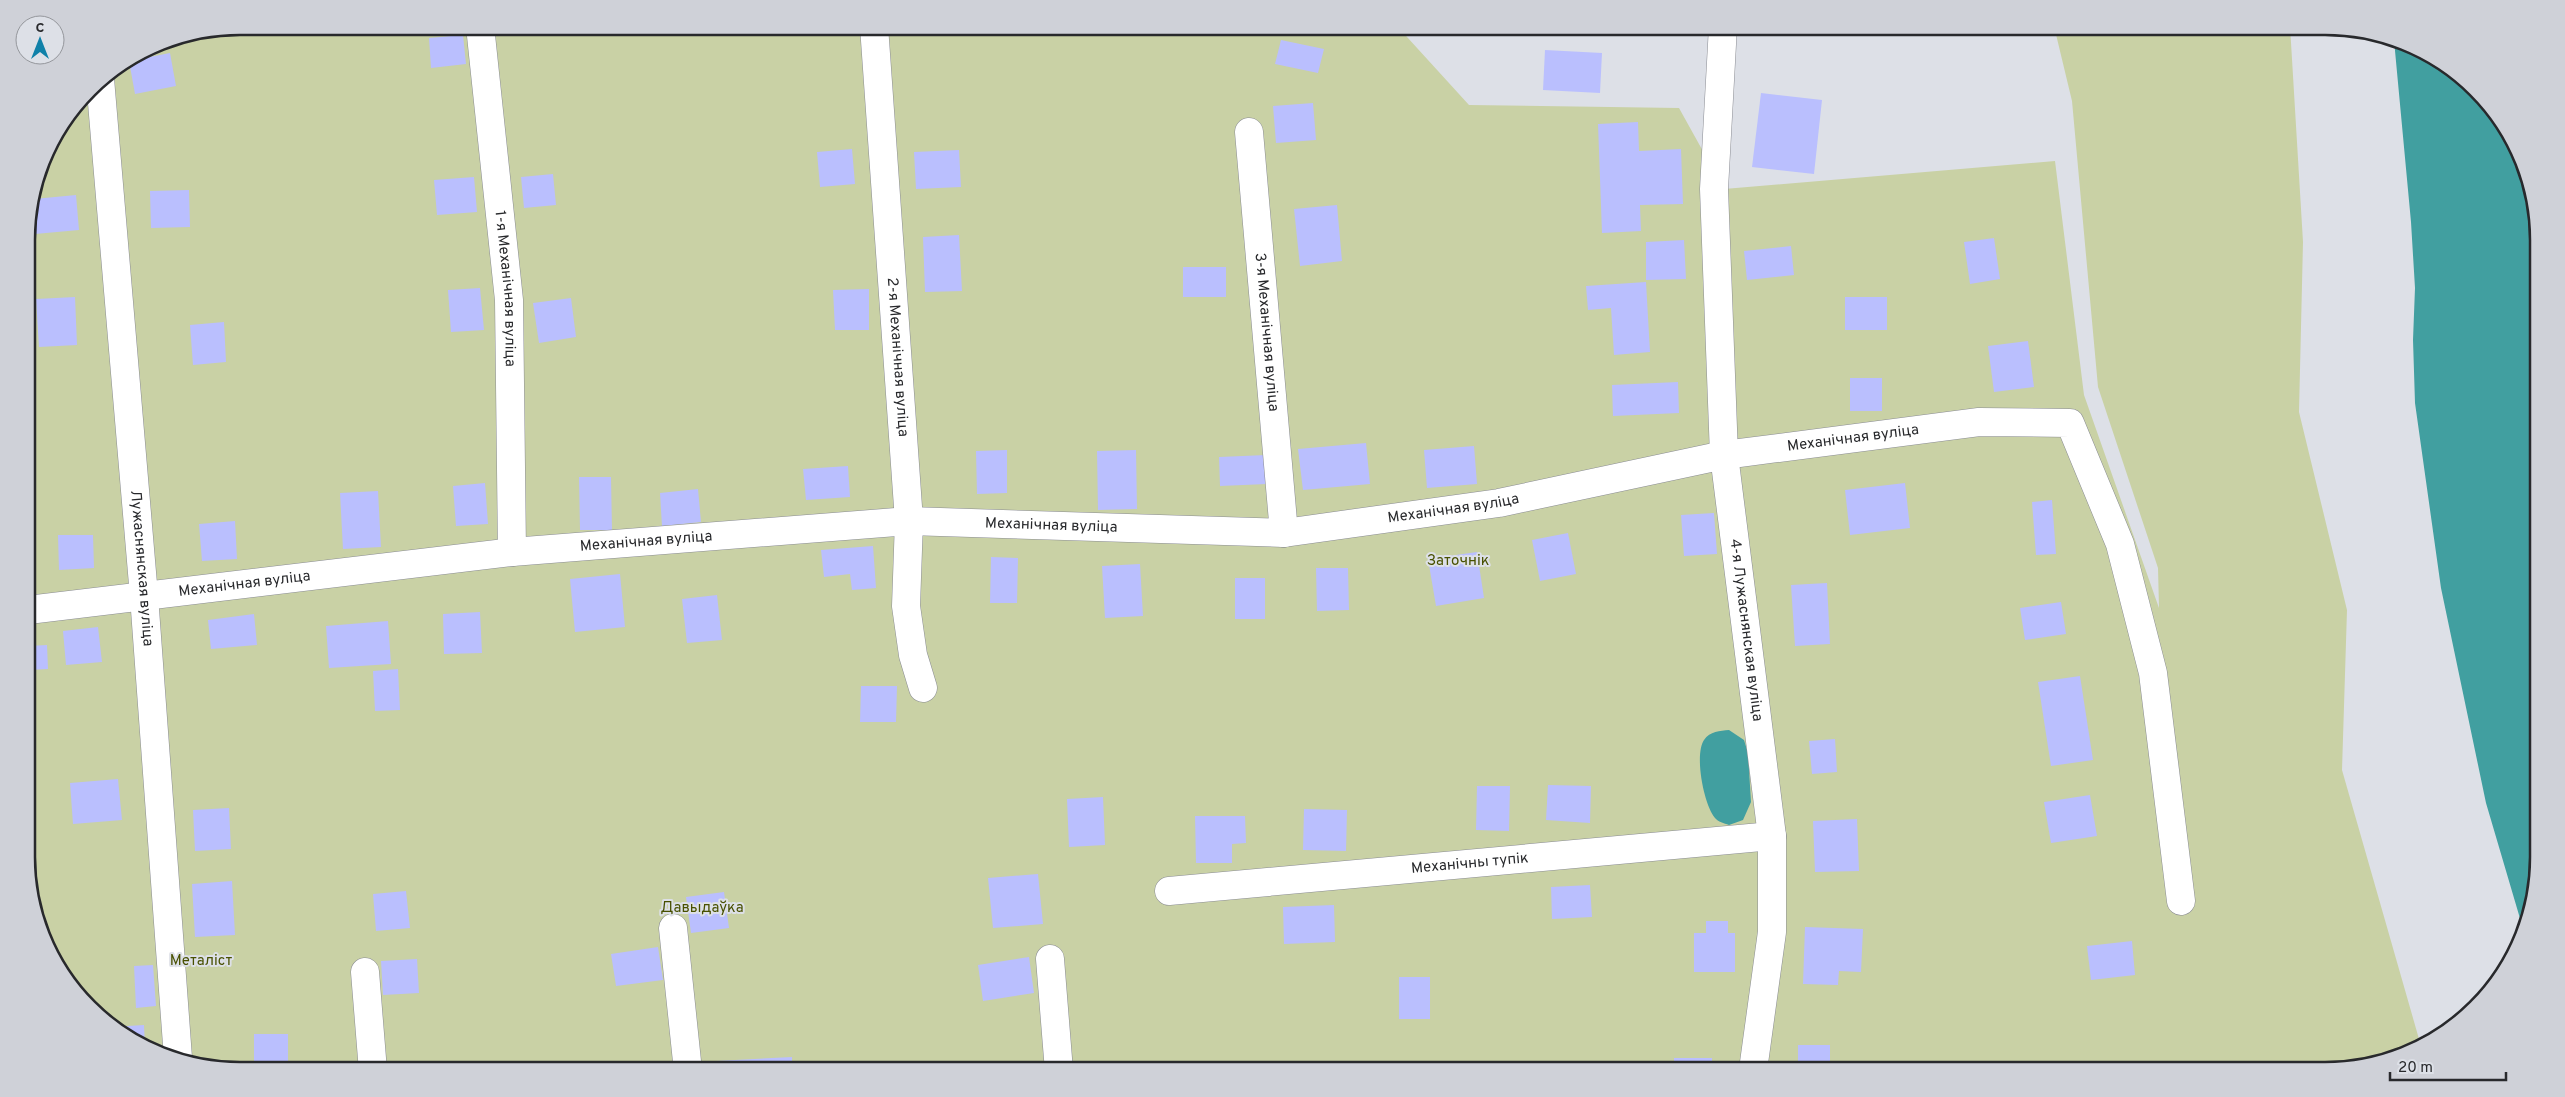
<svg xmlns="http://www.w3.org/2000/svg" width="2565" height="1097" font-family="Overpass,sans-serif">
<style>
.green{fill:#c9d1a5}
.water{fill:#419fa0}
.building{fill:#babffe}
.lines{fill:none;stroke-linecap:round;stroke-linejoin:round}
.minor-casing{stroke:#8a8c93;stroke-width:29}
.minor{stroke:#fff;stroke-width:28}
.labels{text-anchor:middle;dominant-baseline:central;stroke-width:4;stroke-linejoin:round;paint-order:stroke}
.street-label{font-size:15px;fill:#28292c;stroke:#dde0e7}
.park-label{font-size:15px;fill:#485000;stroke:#dde0e7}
.rim{fill:none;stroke:#28292c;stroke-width:2.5}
</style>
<rect width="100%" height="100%" fill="#dde0e7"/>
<path class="green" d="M240,26h1157l72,79 210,3 45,81 331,-28 29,234 75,213 -1,-40 -60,-181 -26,-286 -18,-75h236l13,216 -4,170 48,198 -5,160 79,276 -27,13 -56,11 -2098,1 -81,-16 -49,-28 -39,-40 -28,-48 -15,-54 -1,-659 21,-80 51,-66 60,-38z"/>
<g class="water">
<path d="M2394,40c54,11 106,70 128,118 8,16 10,37 15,55l2,644 -15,75 -38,-129 -45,-215 -26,-185 -2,-63 2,-52 -4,-66z"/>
<path d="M1729,730l15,10 4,13 3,49 -8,18 -14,5c-5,-2 -11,-3 -14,-7 -11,-13 -21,-63 -11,-78 6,-9 16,-9 25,-10z"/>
</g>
<g class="building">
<path d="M898,26h36v5l-35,2z"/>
<path d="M1779,26h65l-1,6 -64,-1z"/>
<path d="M463,35l3,29 -35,4 -2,-30z"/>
<path d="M1281,40l43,9 -6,24 -43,-9z"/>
<path d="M1545,50l57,3 -2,40 -57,-3z"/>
<path d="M170,53l6,33 -41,8 -6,-33z"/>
<path d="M1761,93l61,7 -8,74 -62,-7z"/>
<path d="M1313,103l3,37 -40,3 -3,-37z"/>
<path d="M1638,122l1,29 42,-2 2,55 -43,1 1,26 -39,2 -4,-109z"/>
<path d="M852,149l3,35 -35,3 -3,-35z"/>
<path d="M959,150l2,37 -45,2 -2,-37z"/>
<path d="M553,174l3,31 -32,3 -3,-31z"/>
<path d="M474,177l3,35 -40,3 -3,-35z"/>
<path d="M189,190l1,37 -39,1 -1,-37z"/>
<path d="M76,195l3,35 -44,4 -1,-35z"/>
<path d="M1337,205l5,56 -42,5 -6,-57z"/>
<path d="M959,235l3,56 -37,1 -2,-55z"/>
<path d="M1994,238l6,41 -30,5 -6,-42z"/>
<path d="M1684,240l2,39 -40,1v-38z"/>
<path d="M1791,246l3,29 -47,5 -3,-29z"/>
<rect x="1183" y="267" width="43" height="30"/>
<path d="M1646,282l4,70 -36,3 -3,-47 -23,2 -2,-24z"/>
<path d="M480,288l4,42 -33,2 -3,-42z"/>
<path d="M869,289v41h-34l-2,-40z"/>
<path d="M75,297l2,48 -38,2 -3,-48z"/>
<rect x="1845" y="297" width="42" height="33"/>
<path d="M571,298l5,39 -37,6 -6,-40z"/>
<path d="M224,322l2,40 -33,3 -3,-40z"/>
<path d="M2028,341l6,46 -40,5 -6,-46z"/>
<rect x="1850" y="378" width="32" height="33"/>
<path d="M1678,382l1,31 -66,3 -1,-31z"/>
<path d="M1366,443l4,41 -67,6 -5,-41z"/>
<path d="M1474,446l3,38 -50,4 -3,-38z"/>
<path d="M1007,450v43l-30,1 -1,-43z"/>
<path d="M1136,450l1,59 -39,1 -1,-59z"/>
<path d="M1266,455l1,29 -47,2 -1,-29z"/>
<path d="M848,466l2,31 -44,3 -3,-31z"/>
<path d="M579,477h32l1,53h-32z"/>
<path d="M485,483l3,41 -32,2 -3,-40z"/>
<path d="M1905,483l5,45 -60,7 -5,-45z"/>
<path d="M698,489l3,33 -39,4 -2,-33z"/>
<path d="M378,491l3,56 -38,2 -3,-56z"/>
<path d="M2052,500l4,54 -20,1 -4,-53z"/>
<path d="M1714,513l3,41 -33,2 -3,-41z"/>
<path d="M235,521l2,38 -35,2 -3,-37z"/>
<path d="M1568,533l8,41 -36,7 -8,-41z"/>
<path d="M58,535h35l1,33 -35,2z"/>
<path d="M873,546l3,42 -24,2 -2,-16 -26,3 -3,-27z"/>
<path d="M1477,552l7,46 -48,8 -8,-47z"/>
<path d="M991,557l27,1 -1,45h-27z"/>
<path d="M1140,564l3,52 -38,2 -3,-52z"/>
<path d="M1316,568h32l1,42 -32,1z"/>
<path d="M620,574l5,53 -50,5 -5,-53z"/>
<rect x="1235" y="578" width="30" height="41"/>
<path d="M1827,583l3,61 -35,2 -4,-61z"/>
<path d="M717,595l5,45 -35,3 -5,-44z"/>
<path d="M2061,602l5,32 -41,6 -5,-32z"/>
<path d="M480,612l2,41 -38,1 -1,-40z"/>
<path d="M254,614l3,31 -46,4 -3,-29z"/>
<path d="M388,621l3,43 -62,4 -3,-42z"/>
<path d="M98,627l4,35 -36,3 -3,-34z"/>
<path d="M47,645l1,24 -20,1v-24z"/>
<path d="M398,669l2,41 -25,1 -2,-40z"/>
<path d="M2080,676l13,84 -42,6 -13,-84z"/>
<path d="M861,686h36l-1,36h-36z"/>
<path d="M1835,739l2,33 -25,2 -3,-33z"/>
<path d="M118,779l4,41 -49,4 -3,-41z"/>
<path d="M1548,785l43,1 -1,37 -44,-3z"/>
<path d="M1477,786h33l-1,45 -33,-1z"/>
<path d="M2090,795l7,41 -46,7 -7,-41z"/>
<path d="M1103,797l2,48 -36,2 -2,-48z"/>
<path d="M229,808l2,41 -36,2 -2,-41z"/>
<path d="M1304,809l43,1 -1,41 -43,-1z"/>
<path d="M1195,816h50l1,27 -14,1v19h-36z"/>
<path d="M1857,819l2,52 -44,1 -2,-51z"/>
<path d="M1038,874l5,50 -50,4 -5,-50z"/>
<path d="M232,881l3,54 -40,2 -3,-53z"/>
<path d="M1590,885l2,32 -40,2 -1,-32z"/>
<path d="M406,891l4,37 -34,3 -3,-37z"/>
<path d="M724,892l5,36 -38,5 -5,-36z"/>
<path d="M1334,905l1,37 -51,2 -1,-37z"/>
<path d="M1706,921h22v12h7v39h-41v-39h12z"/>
<path d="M1805,927l58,2 -2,43 -22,-1 -1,14 -35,-1z"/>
<path d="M2132,941l3,34 -44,5 -4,-34z"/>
<path d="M658,947l5,33 -47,6 -5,-32z"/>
<path d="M1029,957l5,36 -51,8 -5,-36z"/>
<path d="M417,959l2,34 -36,2 -2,-34z"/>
<path d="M153,965l3,41 -20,2 -2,-42z"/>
<rect x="1399" y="977" width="31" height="42"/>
<path d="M144,1025l1,22 -34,-20z"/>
<rect x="254" y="1034" width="34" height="31"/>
<rect x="1798" y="1045" width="32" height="25"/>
<path d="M792,1057v14h-76v-10z"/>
<rect x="1674" y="1058" width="38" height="12"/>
<path d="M1128,1063l1,8h-34v-5z"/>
<path d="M1396,1064l40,1v5l-40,1z"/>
<path d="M1572,1064l34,3v3h-35z"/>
</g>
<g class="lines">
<defs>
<g id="minor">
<path id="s1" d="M480,26l29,274 3,252"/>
<path id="s2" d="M874,26l35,495 -3,85 7,49 10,33"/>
<path id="s3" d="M1723,26l-9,163 10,266 48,381v96l-19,138"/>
<path id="s4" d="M100,79l44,517 34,462"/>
<path id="s5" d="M1249,132l35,401"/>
<path id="s6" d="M28,610l484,-58 397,-31 375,12 215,-30 225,-48 255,-33 91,1 50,121 33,129 28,228"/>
<path id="s7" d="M1169,891l603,-55"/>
<path d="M673,928l15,143"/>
<path d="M1050,959l9,112"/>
<path d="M365,972l8,99"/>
</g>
</defs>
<use href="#minor" class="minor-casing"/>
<use href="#minor" class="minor"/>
</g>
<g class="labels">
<g class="street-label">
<text stroke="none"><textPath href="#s1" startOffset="264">1-я Механічная вуліца</textPath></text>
<text stroke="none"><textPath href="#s5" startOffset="201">3-я Механічная вуліца</textPath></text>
<text stroke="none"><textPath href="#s2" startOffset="332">2-я Механічная вуліца</textPath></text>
<text stroke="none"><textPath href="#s6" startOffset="1838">Механічная вуліца</textPath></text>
<text stroke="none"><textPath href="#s6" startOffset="1432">Механічная вуліца</textPath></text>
<text stroke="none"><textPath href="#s6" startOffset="1028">Механічная вуліца</textPath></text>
<text stroke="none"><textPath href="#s6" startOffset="622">Механічная вуліца</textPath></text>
<text stroke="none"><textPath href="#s4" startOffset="491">Лужаснянская вуліца</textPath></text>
<text stroke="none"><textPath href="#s6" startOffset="218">Механічная вуліца</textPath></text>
<text stroke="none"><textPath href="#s3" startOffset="606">4-я Лужаснянская вуліца</textPath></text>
<text stroke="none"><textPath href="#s7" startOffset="302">Механічны тупік</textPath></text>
</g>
<g class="park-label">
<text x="1458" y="561">Заточнік</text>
<text x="702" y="908">Давыдаўка</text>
<text x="201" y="961">Металіст</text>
</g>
</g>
<path d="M0 0H2565V1097H0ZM240 35H2325A205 205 0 0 1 2530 240V857A205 205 0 0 1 2325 1062H240A205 205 0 0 1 35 857V240A205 205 0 0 1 240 35Z" fill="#cfd1d8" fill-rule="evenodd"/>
<path class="rim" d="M240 35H2325A205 205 0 0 1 2530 240V857A205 205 0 0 1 2325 1062H240A205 205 0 0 1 35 857V240A205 205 0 0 1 240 35Z"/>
<g transform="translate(40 40)"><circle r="24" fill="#dde0e7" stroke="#95979c"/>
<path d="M0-4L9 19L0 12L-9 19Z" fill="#1081a9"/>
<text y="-8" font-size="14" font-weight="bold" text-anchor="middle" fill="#28292c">С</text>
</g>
<path d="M2390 1072v8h116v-8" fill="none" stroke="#28292c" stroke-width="2.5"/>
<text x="2398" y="1072" font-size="15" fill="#28292c" stroke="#dde0e7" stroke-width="4" paint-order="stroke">20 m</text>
</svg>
